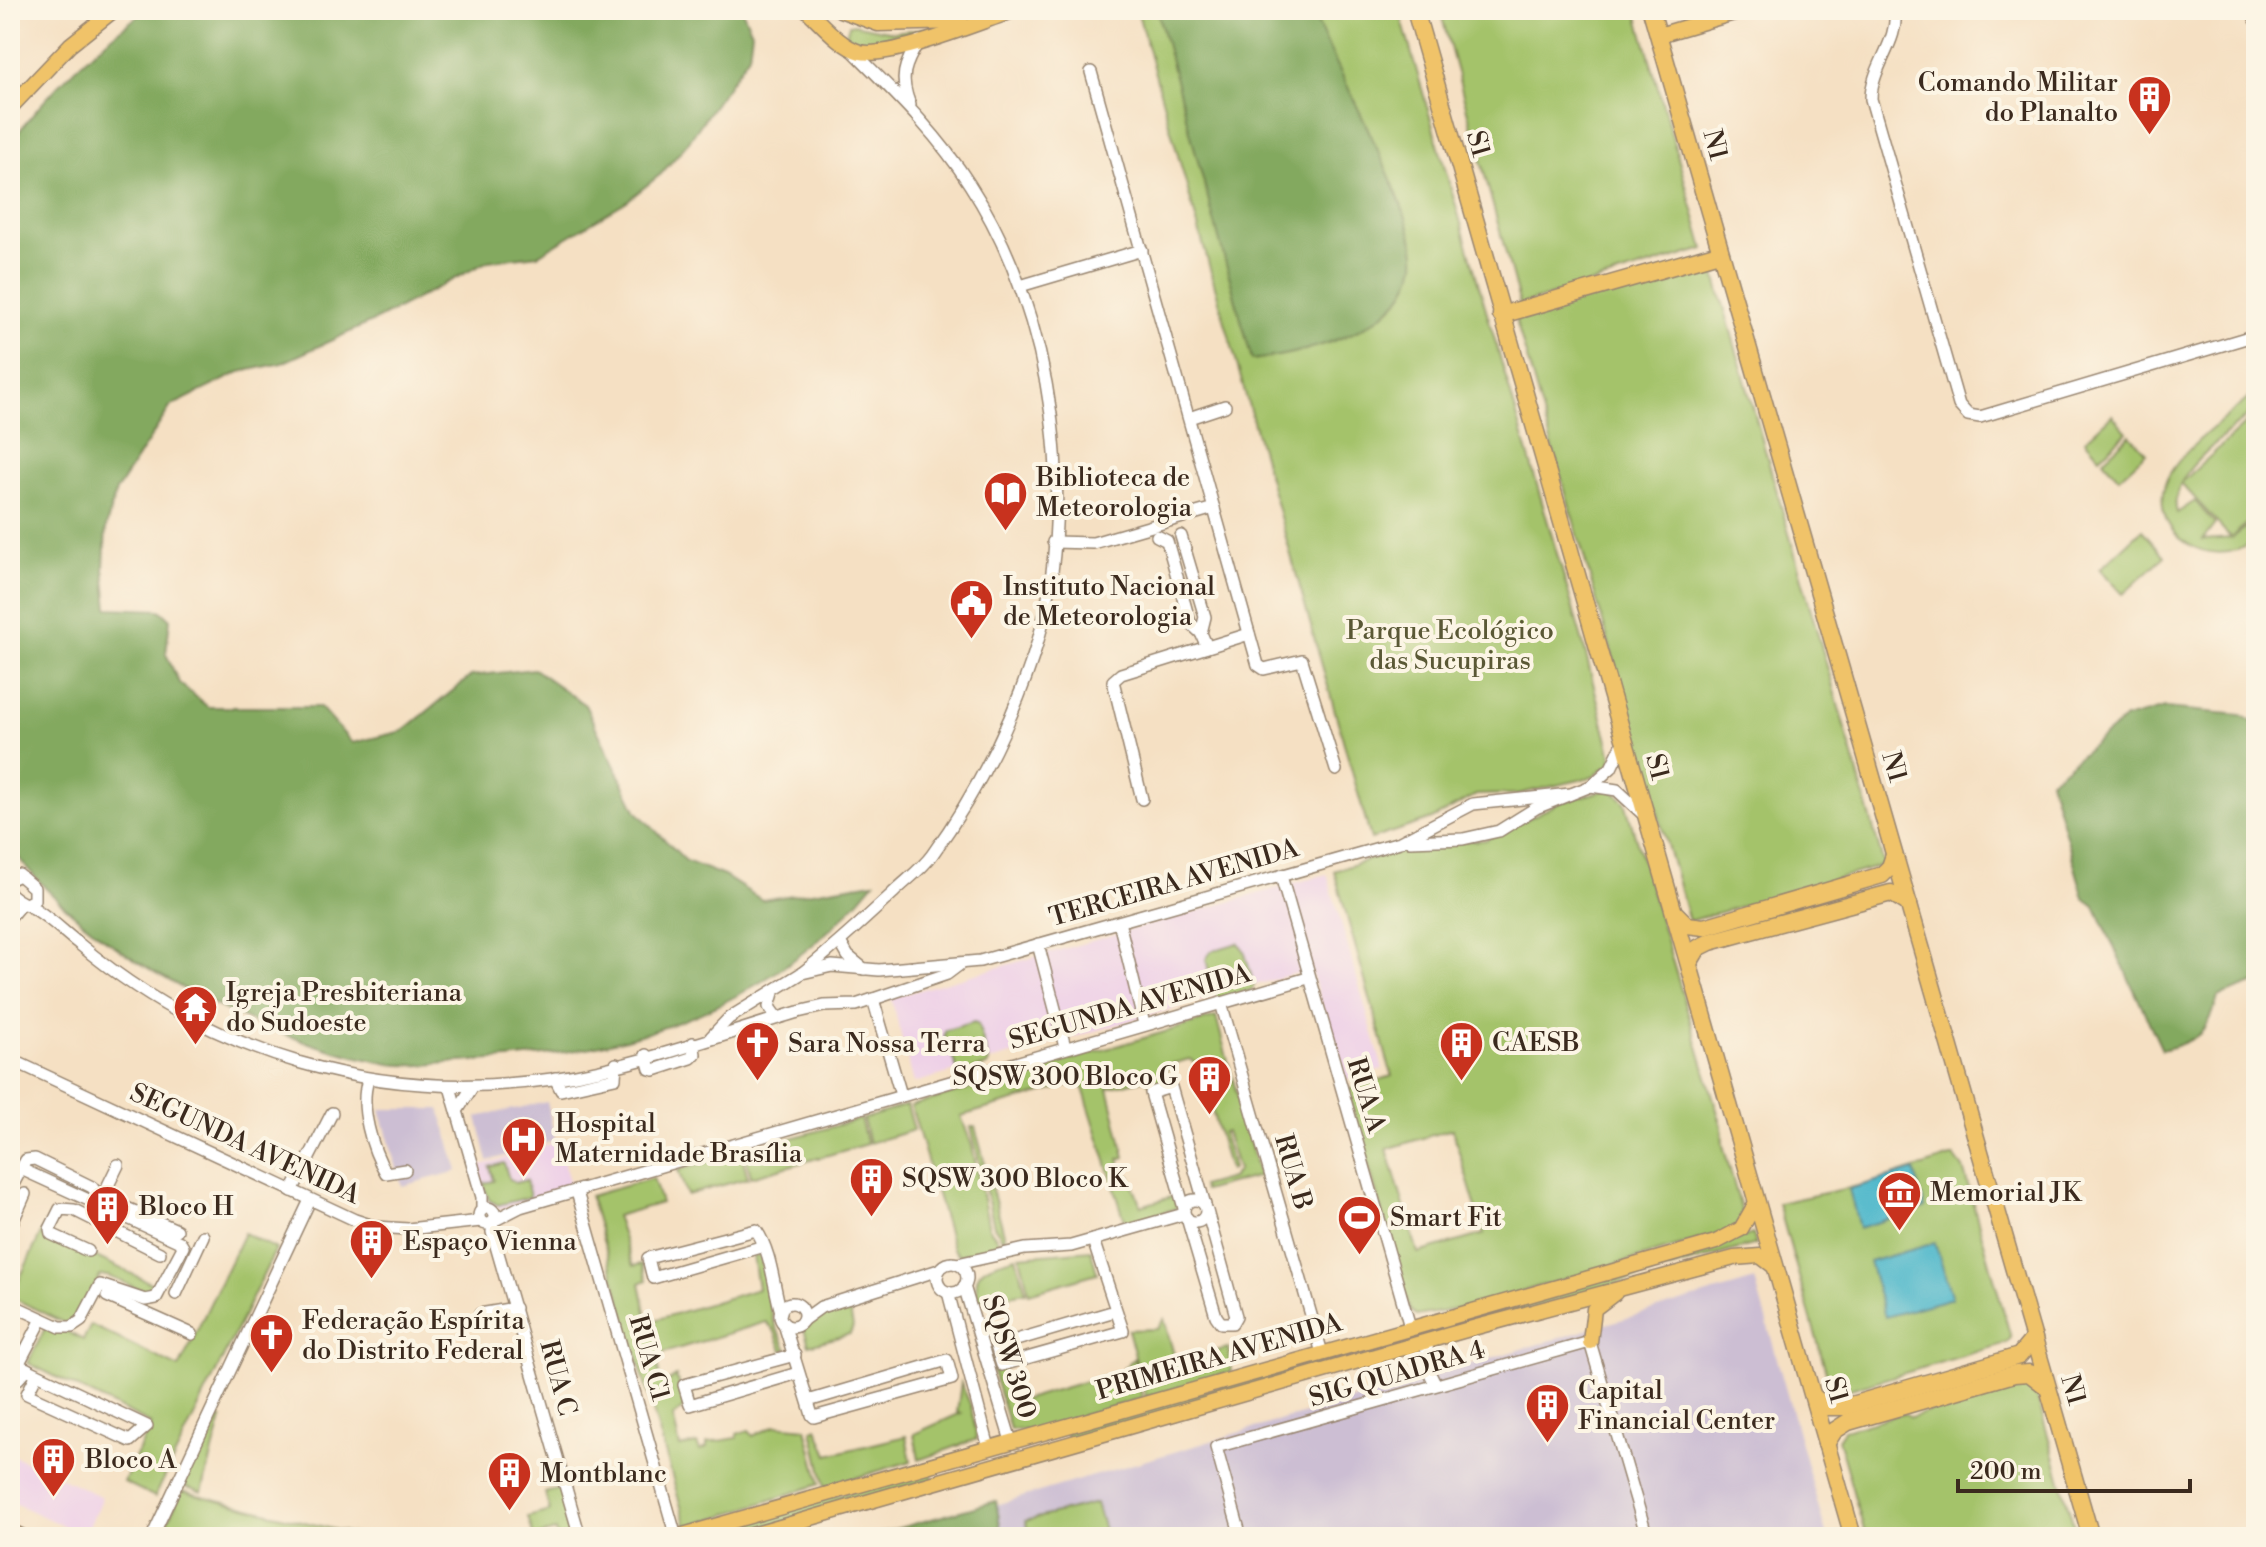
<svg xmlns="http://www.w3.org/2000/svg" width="2266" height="1547" font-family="'Libre Bodoni',serif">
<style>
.built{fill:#eed0e7}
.industrial{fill:#ccbed3}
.green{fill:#a4c36a;stroke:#707644;stroke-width:2;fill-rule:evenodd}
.forest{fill:#83a95e;stroke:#5f6a3e;stroke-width:2}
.water{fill:#4db7cb;stroke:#447074;stroke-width:2}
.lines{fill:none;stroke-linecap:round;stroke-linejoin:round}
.minor-casing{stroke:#988570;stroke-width:14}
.major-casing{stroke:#988570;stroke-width:17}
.highway-casing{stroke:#988570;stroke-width:19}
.minor{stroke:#fff;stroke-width:11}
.major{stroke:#f0c369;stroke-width:14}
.highway{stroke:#f0c369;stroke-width:16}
.labels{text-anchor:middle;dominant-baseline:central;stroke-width:8;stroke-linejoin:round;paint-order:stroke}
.poi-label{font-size:26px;fill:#3b2a1e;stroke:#fcf5e5;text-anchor:start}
.street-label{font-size:26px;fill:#3b2a1e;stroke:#fcf5e5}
.park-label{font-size:26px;fill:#5a5835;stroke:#fcf5e5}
</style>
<rect width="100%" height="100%" fill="#fcf5e5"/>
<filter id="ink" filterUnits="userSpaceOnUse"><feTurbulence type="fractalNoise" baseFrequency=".0125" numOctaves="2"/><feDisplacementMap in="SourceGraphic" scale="16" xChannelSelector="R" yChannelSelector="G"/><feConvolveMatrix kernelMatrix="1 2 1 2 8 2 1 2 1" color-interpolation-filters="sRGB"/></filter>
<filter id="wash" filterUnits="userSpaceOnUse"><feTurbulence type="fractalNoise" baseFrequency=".006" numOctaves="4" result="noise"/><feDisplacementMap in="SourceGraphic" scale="32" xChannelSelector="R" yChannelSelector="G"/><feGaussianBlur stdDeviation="1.8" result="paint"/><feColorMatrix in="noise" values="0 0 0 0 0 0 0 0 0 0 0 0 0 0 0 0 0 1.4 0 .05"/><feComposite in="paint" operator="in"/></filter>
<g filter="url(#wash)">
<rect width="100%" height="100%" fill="#f5e0c3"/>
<g class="built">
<path d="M1327,874l56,195 -40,11 -32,-111 -397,114 -23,-85z"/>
<path d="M557,1142l14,45 -70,22 -14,-7 -11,-35z"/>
<path d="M10,1454l92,43 -17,39 -75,-35z"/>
</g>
<g class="industrial">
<path d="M547,1102l8,38 -67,21 -11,-44z"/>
<path d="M380,1109h60l18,62 -56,15z"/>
<path d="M1755,1280l72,257h-940z"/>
</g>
<g class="green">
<path d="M1137,10h262l184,633 29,114 -1,6 -18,14 -75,17 -42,1 -44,24 -61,20z"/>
<path d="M1440,10h196l68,239 -184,56z"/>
<path d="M854,24l39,8 68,-7 -91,22 -24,-12 3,-10z"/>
<path d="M1710,258l174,607 -195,56 -174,-604z"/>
<path d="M2256,392v17c-26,24 -91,65 -79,104l18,-12 20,23 -12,16 29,-2 24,-18v19c-42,36 -112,-4 -89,-60 13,-29 64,-65 89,-87z"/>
<path d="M2256,414v101l-25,23 -50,-55z"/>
<path d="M2112,415l15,17 -27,25 -15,-17z"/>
<path d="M2130,435l16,18 -27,25 -16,-18z"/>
<path d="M2142,530l23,26 -42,38 -23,-25z"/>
<path d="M1606,790h6l13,12 97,325 1,18 20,71 -9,14 -266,77 -51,9 -7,-6 -63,-220 45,-14 -58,-205 86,-28 65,-3 76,-38zM1452,1129l32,105 -66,19 -31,-104z"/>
<path d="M1238,943l6,7 10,35 -2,5 -31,9 -7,-6 -8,-34 5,-8z"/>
<path d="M1216,1017l43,159 -55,15 -2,-5 29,-8 7,-8 -12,-38 -3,1 10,35 -4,2 -30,-106 -10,-5 -17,5 -6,6v12l-14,4 -7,-7 -37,9 17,69 -6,2 5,16h5l12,31 33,-10 3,12 -51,16 -45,-142 -120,34 11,30 17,82 15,20 -45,7 -6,-6 -42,-143z"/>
<path d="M974,1022l4,2 11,38 -2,4 -28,8 -15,-39 2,-5z"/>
<path d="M907,1105l7,25 -45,13 -6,-24z"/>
<path d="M860,1119l7,25 -116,33 -6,-26z"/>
<path d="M971,1127h4l32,118 -13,-19z"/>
<path d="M741,1153l7,25 -61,17 -9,-25z"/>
<path d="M1954,1156l9,12 48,170 -4,5 -170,50 -6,-4 -53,-186 94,-20z"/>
<path d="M504,1163l5,16 6,4 11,-3 4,17 -32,8 -9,-5 -6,-17 11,-2 -4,-14z"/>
<path d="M653,1178l8,25 -45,13 17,50 9,-2 5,16 -7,3 8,39 110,-33 -5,-33h7l13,64 14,30h-5l-8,-20 -8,-8 -109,33 2,20 8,7 9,-6 9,31 -12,10 7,30 17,-3 3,7 7,-3v-5l30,-5v-4l12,-4 4,6 23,-11 30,3 14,56 -133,43 -97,-331z"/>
<path d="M42,1231l107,51 9,7 -7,5 -43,-18h-8l-23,42 -13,5 -53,-26z"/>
<path d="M244,1233l32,16 -121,248 -31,-15 27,-58 -123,-61 20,-41 35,18 8,-15 88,43z"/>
<path d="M1753,1234l3,10 -275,78 -3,-9z"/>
<path d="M1091,1250l6,23 -68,20 -9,-37z"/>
<path d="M1016,1257l10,35 -47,8c-10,-33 10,-35 37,-43z"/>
<path d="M849,1306l4,21 -3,7 -41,11 -5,-16c13,-16 24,-19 45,-23z"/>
<path d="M1164,1319l12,43 52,-14 3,24 -85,25 -18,-67 29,-1z"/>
<path d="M1345,1351l3,9 -280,80 -3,-9z"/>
<path d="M999,1356l13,47 109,-32 13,-13 8,40 -110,33 -22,-2 -21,-71z"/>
<path d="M2024,1378l9,5 44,154h-211l-28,-98 6,-9 60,-17 7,4 48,-14 3,-7z"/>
<path d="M961,1383l10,23 6,33 -58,21 -5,-26 47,-21 -4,-1z"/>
<path d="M213,1417l9,2 -20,73 -22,-7z"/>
<path d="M817,1428l11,27 78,-19 5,25 -86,26 -13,-57z"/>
<path d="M930,1469l3,10 -203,58h-36z"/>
<path d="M560,1489l14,48h-17l-2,-6 -21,6 -6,-20 22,-6 -5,-18z"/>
<path d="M182,1491l182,46h-204z"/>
<path d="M1096,1503l10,34h-76l-5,-16z"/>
</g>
<g class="forest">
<path d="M147,10h595l10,22 -3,23 -62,89 -26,30 -34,27 -89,54 -50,6 -110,58 -96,44 -42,9 -69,34 -55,85 -10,36 -2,41 4,40 52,2 10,9 -4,35 13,29 29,24h112l32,36 51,-12 68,-55 63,-7 51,36 52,107 49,49 38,15 38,24 112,-18c-98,123 -245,173 -399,179 -27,1 -59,7 -85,3 -128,-23 -303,-109 -380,-218v-703c39,-52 84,-97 137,-133z"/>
<path d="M1157,10h155c20,52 109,210 103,254 -10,65 -107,89 -163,96z"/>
<path d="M2165,708l76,7 15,9v259l-38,14c-9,35 -20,44 -56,53l-67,-144 -11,-8 -34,-118 75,-61z"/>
<path d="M996,1501l6,36h-135z"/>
</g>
<g class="water">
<path d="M1914,1170l11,38 -66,20 -10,-39z"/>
<path d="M1935,1243l17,55 -67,19 -16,-55z"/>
</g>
</g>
<g filter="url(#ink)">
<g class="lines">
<defs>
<g id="minor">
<path d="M1895,10c4,32 -24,57 -24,89l88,306 9,10 12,2 276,-82"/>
<path d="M2251,10l5,10"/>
<path d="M1091,72l167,593 6,4 38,-9 34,110"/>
<path d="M910,105c-11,-27 -6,-40 9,-64"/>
<path d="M1020,286l122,-36"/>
<path d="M1189,418l36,-12"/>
<path d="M1157,536l10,5 23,82 11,10"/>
<path d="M1181,536l24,81 -4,16 6,14"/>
<path d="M1053,542l40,1 121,-35"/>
<path d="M1591,786l26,4 27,25"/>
<path d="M1142,799l-29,-118 8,-7 128,-40"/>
<path d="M1410,841l53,-2 36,-8 37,-23 55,-22 20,-18 13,-27"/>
<path d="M1281,876l129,451"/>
<path d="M10,879l9,-4 15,13v12l-8,4"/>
<path d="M10,894c8,8 16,10 25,15 16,10 29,23 43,34 135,113 300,161 474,136 83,-12 166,-43 246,-67l26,-6 32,-1 91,-31 12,-9"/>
<path d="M10,917l11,-13"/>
<path d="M1119,922l25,102"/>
<path d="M840,942l8,14 16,13"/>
<path d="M1038,944l27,103"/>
<path d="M802,973c32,-25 61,-52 91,-80 12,-12 29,-24 39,-38 43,-60 78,-128 101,-198 48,-147 21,-343 -63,-472 -33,-52 -76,-93 -119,-136"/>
<path d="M773,993l-4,14 8,11"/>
<path d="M873,999l28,96"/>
<path d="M1221,1003l101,350"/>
<path d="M711,1037l18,-19 73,-45 30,-7 47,4 101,-9 420,-119 73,-38 97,-10"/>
<path d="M646,1055l4,14 4,1 37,-12 4,-4 -2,-11"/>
<path d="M10,1059l345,161 21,7 32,2 73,-8"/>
<path d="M555,1078l6,12 54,-12 1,-14"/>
<path d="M368,1080c-9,26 4,70 18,93l19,-3"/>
<path d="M450,1087l32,110v13"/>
<path d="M459,1108l14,-22"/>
<path d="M10,1190l16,-30 9,-1 57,28 6,8 -5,8"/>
<path d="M292,1191l40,-78"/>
<path d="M577,1192l99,345"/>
<circle cx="1195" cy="1211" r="11"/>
<path d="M99,1204l19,-39"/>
<path d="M122,1206l55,24"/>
<circle cx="487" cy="1216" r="8"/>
<path d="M1184,1208l-33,-115 20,-6 34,118"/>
<path d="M1187,1218l29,98 5,7h11l4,-7 -29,-105"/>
<path d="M495,1220l25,-13 788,-229"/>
<path d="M493,1223l-1,9 88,305"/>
<path d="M10,1228l15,-34"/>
<path d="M1093,1240l30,91 -121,34 -6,-19 119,-35"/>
<path d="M764,1246l-111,32 -5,-20 108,-28c16,23 17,56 25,82"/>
<path d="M88,1251l-37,-17 -1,-5 10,-20 14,1 86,43"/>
<circle cx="952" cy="1278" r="15"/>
<path d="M957,1264l68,-15 46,-3 113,-32"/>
<path d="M964,1286l47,155"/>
<path d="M948,1292l41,156"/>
<path d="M176,1294l27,-58"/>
<path d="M107,1296l85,38"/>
<circle cx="792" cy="1315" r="12"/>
<path d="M10,1304l50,23h12l9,-6 19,-36 45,15 11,-2 27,-51 -3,-5 -159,-73"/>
<path d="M480,1314l35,-6"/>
<path d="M803,1320l18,-13 118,-37"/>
<path d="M784,1324l28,91 2,2 138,-38 -5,-19 -139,41"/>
<path d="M1428,1342l-3,21 10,21"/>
<path d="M795,1355l-111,30 6,20 108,-32"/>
<path d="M10,1361l137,65 -17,15 -103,-47 10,-20"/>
<path d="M18,1365l24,-46"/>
<path d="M10,1381l8,-2 9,-10"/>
<path d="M152,1537l158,-337"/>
<path d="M1241,1537l-25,-90 374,-105 57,195"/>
</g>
<g id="major">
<path d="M807,10c14,13 34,37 53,42 31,7 122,-31 156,-42"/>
<path d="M840,10l38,14 83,-2"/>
<path d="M1054,10h24"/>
<path d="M1659,35l85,-25"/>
<path d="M10,108l60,-63 44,-35"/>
<path d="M1590,1342l4,-33 21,-16"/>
<path d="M10,1531l13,6"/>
<path d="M676,1537l1040,-295 25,-13 16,-28"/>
<path d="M745,1537l728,-209 261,-70 26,-2 16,12"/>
</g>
<g id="highway">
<path d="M1415,10l438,1527"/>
<path d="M1651,10l440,1527"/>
<path d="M1501,315l218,-62"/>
<path d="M1675,913l12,12 17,2 178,-52 8,-8 4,-12"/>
<path d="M1689,963l9,-15 12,-6 181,-49 18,11"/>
<path d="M1813,1396l13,11h18l175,-51 15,-18"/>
<path d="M1826,1444l8,-13 14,-9 166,-48 15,-1 18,14"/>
</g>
</defs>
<use href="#minor" class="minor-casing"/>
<use href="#major" class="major-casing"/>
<use href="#highway" class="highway-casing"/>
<use href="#minor" class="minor"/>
<use href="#major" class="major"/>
<use href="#highway" class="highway"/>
</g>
</g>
<defs>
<symbol id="building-pin" viewBox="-11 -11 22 30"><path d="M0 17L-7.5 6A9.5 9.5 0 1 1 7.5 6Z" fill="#c8321e" stroke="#fcf5e5"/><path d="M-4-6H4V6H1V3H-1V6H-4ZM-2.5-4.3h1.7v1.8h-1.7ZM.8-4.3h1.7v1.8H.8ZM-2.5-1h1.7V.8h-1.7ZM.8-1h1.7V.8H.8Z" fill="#fff"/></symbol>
<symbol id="library-pin" viewBox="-11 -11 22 30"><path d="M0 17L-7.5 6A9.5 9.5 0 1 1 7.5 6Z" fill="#c8321e" stroke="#fcf5e5"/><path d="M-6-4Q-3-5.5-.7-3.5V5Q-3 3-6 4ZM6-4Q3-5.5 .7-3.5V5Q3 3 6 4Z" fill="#fff"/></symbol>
<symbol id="civic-pin" viewBox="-11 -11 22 30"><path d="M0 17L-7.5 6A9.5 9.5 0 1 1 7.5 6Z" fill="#c8321e" stroke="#fcf5e5"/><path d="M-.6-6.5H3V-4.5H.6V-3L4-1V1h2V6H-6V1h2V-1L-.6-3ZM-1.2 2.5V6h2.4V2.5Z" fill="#fff"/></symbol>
<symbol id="temple-pin" viewBox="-11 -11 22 30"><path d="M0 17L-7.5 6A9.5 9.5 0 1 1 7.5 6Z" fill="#c8321e" stroke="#fcf5e5"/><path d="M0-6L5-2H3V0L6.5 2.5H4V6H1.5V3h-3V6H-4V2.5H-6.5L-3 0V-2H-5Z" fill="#fff"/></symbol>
<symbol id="church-pin" viewBox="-11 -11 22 30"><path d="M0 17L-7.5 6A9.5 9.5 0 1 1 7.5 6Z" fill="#c8321e" stroke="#fcf5e5"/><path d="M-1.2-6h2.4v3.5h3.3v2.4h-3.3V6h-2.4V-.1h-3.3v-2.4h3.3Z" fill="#fff"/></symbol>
<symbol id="hospital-pin" viewBox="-11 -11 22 30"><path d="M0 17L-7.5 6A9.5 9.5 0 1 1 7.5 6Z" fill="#c8321e" stroke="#fcf5e5"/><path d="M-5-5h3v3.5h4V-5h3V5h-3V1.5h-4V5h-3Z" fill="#fff"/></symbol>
<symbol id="museum-pin" viewBox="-11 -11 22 30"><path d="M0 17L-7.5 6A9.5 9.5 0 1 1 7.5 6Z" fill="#c8321e" stroke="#fcf5e5"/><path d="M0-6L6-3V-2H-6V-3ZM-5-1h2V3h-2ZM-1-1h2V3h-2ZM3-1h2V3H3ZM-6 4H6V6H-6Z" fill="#fff"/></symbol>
<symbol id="stadium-pin" viewBox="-11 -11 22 30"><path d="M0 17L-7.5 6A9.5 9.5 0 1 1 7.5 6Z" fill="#c8321e" stroke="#fcf5e5"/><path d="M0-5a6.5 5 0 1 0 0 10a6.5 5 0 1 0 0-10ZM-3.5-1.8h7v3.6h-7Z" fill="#fff"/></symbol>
</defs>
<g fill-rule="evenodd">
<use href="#building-pin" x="2124" y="72" width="51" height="69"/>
<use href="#library-pin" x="980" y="468" width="51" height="69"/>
<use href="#civic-pin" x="946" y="576" width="51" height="69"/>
<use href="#temple-pin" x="170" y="982" width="51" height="69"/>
<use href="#building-pin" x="1436" y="1018" width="51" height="69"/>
<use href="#church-pin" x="732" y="1018" width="51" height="69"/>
<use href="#building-pin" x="1184" y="1052" width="51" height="69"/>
<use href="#hospital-pin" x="498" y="1114" width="51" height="69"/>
<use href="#building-pin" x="846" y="1154" width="51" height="69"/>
<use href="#museum-pin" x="1874" y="1168" width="51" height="69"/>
<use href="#building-pin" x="82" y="1182" width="51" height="69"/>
<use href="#stadium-pin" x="1334" y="1192" width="51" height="69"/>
<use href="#building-pin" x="346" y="1216" width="51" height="69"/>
<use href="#church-pin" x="246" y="1310" width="51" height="69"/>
<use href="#building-pin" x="1522" y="1380" width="51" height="69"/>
<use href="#building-pin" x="28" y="1434" width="51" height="69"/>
<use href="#building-pin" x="484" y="1448" width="51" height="69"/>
</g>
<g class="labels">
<g class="poi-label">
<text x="2118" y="83" text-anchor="end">Comando Militar<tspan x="2118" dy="30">do Planalto</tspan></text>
<text x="1036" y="478">Biblioteca de<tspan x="1036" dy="30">Meteorologia</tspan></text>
<text x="1003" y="587">Instituto Nacional<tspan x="1003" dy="30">de Meteorologia</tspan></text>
<text x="226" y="993">Igreja Presbiteriana<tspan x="226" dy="30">do Sudoeste</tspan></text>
<text x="1492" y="1043">CAESB</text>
<text x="788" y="1044">Sara Nossa Terra</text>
<text x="1178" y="1077" text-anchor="end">SQSW 300 Bloco G</text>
<text x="555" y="1124">Hospital<tspan x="555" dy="30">Maternidade Brasília</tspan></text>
<text x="902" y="1179">SQSW 300 Bloco K</text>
<text x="1930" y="1193">Memorial JK</text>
<text x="139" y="1207">Bloco H</text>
<text x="1390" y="1218">Smart Fit</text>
<text x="403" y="1242">Espaço Vienna</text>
<text x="302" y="1321">Federação Espírita<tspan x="302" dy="30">do Distrito Federal</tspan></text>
<text x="1578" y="1391">Capital<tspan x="1578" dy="30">Financial Center</tspan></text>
<text x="85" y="1460">Bloco A</text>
<text x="540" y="1474">Montblanc</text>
</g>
<g class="street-label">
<text transform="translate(1478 144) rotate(74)">S1</text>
<text transform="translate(1715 145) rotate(75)">N1</text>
<text transform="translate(1657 767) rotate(75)">S1</text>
<text transform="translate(1894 767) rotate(74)">N1</text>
<text transform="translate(1174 883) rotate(-16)">TERCEIRA AVENIDA</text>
<text transform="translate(1130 1007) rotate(-16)">SEGUNDA AVENIDA</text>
<text transform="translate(1366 1095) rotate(73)">RUA A</text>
<text transform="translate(245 1144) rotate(25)">SEGUNDA AVENIDA</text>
<text transform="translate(1293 1172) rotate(74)">RUA B</text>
<text transform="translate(1009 1357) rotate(73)">SQSW 300</text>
<text transform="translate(1219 1357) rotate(-16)">PRIMEIRA AVENIDA</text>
<text transform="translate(649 1358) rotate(74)">RUA C1</text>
<text transform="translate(1397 1374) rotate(-16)">SIG QUADRA 4</text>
<text transform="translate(558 1378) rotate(75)">RUA C</text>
<text transform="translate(1836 1390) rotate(74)">S1</text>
<text transform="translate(2073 1390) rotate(74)">N1</text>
</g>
<g class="park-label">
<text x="1450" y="631">Parque Ecológico<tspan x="1450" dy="30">das Sucupiras</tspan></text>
</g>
</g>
<rect width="2266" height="1547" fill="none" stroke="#fcf5e5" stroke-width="40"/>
<path d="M1958 1479v12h232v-12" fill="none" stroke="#3b2a1e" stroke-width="4"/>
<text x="1970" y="1479" font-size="24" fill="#3b2a1e" stroke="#fcf5e5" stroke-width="6" paint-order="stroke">200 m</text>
</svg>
